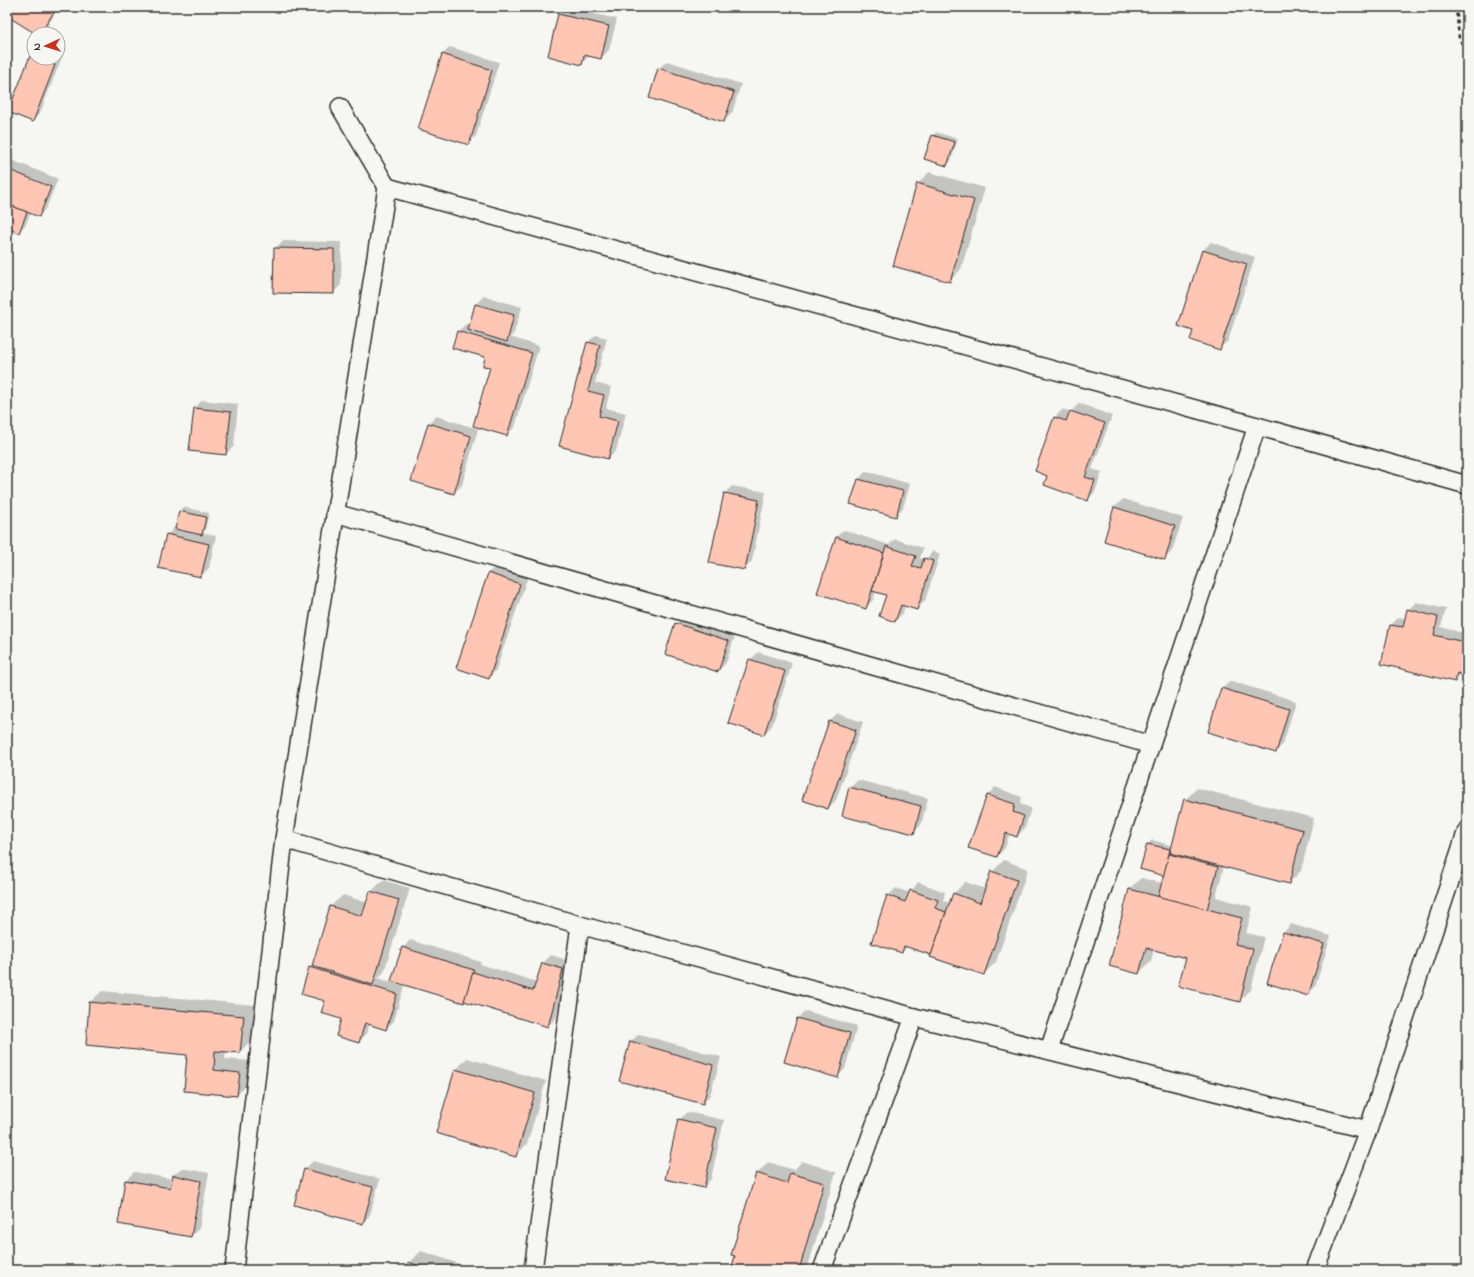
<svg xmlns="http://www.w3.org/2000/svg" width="1474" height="1277" font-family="'Indie Flower',sans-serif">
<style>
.shadow{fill:#0003}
.building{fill:#ffc6b4;stroke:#2b2b2b}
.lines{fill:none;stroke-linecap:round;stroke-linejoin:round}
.service-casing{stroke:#2b2b2b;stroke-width:20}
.path{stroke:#2b2b2b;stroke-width:2.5;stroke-dasharray:4 3;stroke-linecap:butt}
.service{stroke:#f6f6f2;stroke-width:17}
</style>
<rect width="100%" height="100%" fill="#f6f6f2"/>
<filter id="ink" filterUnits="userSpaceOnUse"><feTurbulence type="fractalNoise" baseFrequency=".025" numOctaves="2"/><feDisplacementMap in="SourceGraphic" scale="8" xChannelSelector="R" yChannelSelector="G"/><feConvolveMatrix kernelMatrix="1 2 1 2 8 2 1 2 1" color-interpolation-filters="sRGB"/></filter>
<g filter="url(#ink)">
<g class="shadow">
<path d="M14,7h45l-12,20 -7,7z"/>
<path d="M566,7l51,12 -8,31 -8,8 -12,-2 -8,8 -32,-8 10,-42z"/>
<path d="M450,47l49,15 -23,74 -8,8 -26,-89z"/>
<path d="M34,53v5h24v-2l4,1 -22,56 -7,7 -23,-9 21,-55z"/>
<path d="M667,61l74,23 -9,29 -8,8 -65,-53z"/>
<path d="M936,132l22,7 -7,22 -4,4 -14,-29z"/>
<path d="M7,158l51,21 -12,29 -7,8 -8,-4 -5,12 -7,8 -12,-5z"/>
<path d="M929,172l56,16 -24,81 -11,12 -32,-97z"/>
<path d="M283,241l59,1 -1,43 -8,8 -58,-45z"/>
<path d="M1211,242l44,15 -27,84 -8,7 -25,-18 -15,-5 23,-75z"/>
<path d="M484,296l38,11 -8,26 -4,4 29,9 -24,81 -8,8 -15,-68 -5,-10 -29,-26 8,-7 5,1 5,-21z"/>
<path d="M596,335l11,3 -12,45 16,4 -5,21 20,5 -10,38 -8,7 -48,-12 28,-104z"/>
<path d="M202,400l36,4 -4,42 -8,8 -31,-46z"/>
<path d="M1079,403l33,13 -20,53 10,3 -7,20 -8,8 -39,-25 -12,-4 19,-54 8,-8 8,3z"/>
<path d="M436,416l42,13 -16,56 -8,8 -26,-69z"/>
<path d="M866,471l44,13 -7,24 -8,8 -43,-12 7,-25z"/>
<path d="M732,486l34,6 -14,69 -7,8 -21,-75z"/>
<path d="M1123,499l60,19 -11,33 -7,8 -60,-19 10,-33z"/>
<path d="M184,507l25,6 -4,17 -2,3 13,3 -7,32 -8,8 -34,-41 8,-8 2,1 3,-17z"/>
<path d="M844,530l45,15 6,-6 28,9 -3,10 5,2 8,-9 7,3 -15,47 -8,8 -12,-4 -2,8 -8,8 -8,-27 -11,-3 -3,9 -7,8 -30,-71z"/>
<path d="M496,566l32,10 -32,94 -7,8 -1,-105z"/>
<path d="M1416,602l30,7 -5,18 26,7v41l-5,-2 -8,8 -72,-18 9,-38 8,-8 7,2 2,-9z"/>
<path d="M684,616l52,17 -10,30 -8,8 -42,-47z"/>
<path d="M758,652l34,11 -20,63 -8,8 -14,-74z"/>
<path d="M1230,681l66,20 -13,43 -7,7 -54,-62z"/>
<path d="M838,714l25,8 -27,78 -8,8 2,-87z"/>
<path d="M858,780l70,18 -7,27 -8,8 -63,-45z"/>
<path d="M995,787l27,10 -2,7 11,4 -6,20 -8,8 -7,-3 -5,15 -8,8 -9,-61z"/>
<path d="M1197,788l117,30 -13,53 -12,12 -65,-17 -8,31 37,10 -7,26 18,4 -13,53 -12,11 -52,-43 -33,-9 -3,12 -12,12 -10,-84 12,-11 21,5 3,-8 -24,-6 7,-25 4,-4 21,6 12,-46z"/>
<path d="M1004,860l24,9 -32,93 -12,12 -51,-23 -25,-5 -6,6 -14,-56 8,-8 14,5 8,-11 27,10 -2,9 7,2 4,-10 11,-11 21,7 6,-17z"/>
<path d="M383,880l27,8 -26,84 -6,6 26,8 -10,35 -8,8 -16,-5 -4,10 -7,8 -16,-24 -17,-18 -23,-7 7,-26 3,-3 18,-58 12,-11 25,8 3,-11z"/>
<path d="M1291,924l40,12 -16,51 -7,8 -40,-12 16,-51z"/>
<path d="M410,940l71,22 -1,2 57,18 6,-19 8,-8 19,6 -14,57 -8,8 -145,-78z"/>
<path d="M102,991l153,14 -4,35 -11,12 -14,-1 -1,8 26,2 -2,22 -12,12 -49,-41 -98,-52z"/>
<path d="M806,1011l51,15 -12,43 -8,8 -39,-59z"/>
<path d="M639,1034l82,23 -11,38 -7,8 -72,-62z"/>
<path d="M467,1058l79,23 -19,63 -11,12 -60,-86z"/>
<path d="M687,1112l37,8 -13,59 -8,8 -24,-67z"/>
<path d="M313,1161l67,18 -10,36 -7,8 -67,-18 9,-36z"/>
<path d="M802,1161l34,11 -29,98h-75l25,-96 11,-12 26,8z"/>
<path d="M181,1168l28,5 -10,56 -8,7 -72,-12 7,-44 8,-8 39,7v-3z"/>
<path d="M421,1251l57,19h-71l2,-7z"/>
<path d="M603,1268l10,2h-12z"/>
</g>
<g class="building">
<path d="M13,7h44l-17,27h-4l-29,-18z"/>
<path d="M558,14l51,12 -8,33 -17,-4 -2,10 -34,-9z"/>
<path d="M442,54l50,16 -23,75 -51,-16z"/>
<path d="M30,56l25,9 -22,57 -25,-10z"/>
<path d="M658,68l76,24 -10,30 -75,-24z"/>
<path d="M932,135l23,7 -8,24 -23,-7z"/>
<path d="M7,169l44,18 -12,30 -32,-13z"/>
<path d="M917,183l57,17 -24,82 -57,-16z"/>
<path d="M7,204l20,8 -8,21 -12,-5z"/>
<path d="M274,248l60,1v45l-61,-1z"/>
<path d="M1202,250l45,14 -27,86 -30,-10 3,-9 -15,-5z"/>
<path d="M475,304l39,11 -7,27 -39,-12z"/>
<path d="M457,331l75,22 -25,83 -34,-10 17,-59 -7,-1 2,-9 -33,-9z"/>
<path d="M587,342l13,3 -12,46 16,4 -5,21 19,5 -10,38 -49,-13z"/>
<path d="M194,408l37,4 -5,43 -37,-4z"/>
<path d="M1070,411l35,12 -20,54 10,3 -7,21 -44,-16 3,-9 -12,-5 19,-54 12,4z"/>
<path d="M428,423l43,13 -17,58 -43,-13z"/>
<path d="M858,479l45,12 -7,26 -46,-13z"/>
<path d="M724,493l35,7 -14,70 -36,-7z"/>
<path d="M1114,507l61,19 -10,34 -61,-19z"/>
<path d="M179,511l27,6 -4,18 -27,-6z"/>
<path d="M166,534l43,10 -8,33 -43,-9z"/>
<path d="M836,537l48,16 -18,56 -49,-16z"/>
<path d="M886,546l30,10 -4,10 9,2 3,-10 9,3 -16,49 -16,-5 -6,17 -16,-6 7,-21 -14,-4z"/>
<path d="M488,573l32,11 -31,95 -33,-11z"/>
<path d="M1407,609l31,8 -4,18 30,7 -2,11 5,2v21l-10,-3 -2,9 -74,-18 9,-39 13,2z"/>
<path d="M675,623l54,18 -11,31 -53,-18z"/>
<path d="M749,659l36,12 -21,64 -36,-12z"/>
<path d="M1221,688l68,21 -13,44 -68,-21z"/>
<path d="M829,721l27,9 -28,79 -26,-9z"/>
<path d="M849,787l72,19 -7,28 -72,-18z"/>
<path d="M987,795l28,9 -2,8 11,4 -7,21 -11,-4 -9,24 -29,-9z"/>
<path d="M1184,799l119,31 -14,54 -119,-31z"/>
<path d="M1147,844l23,5 -6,27 -24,-7z"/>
<path d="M1169,854l49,13 -11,43 -49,-13z"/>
<path d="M991,871l26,9 -33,95 -54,-18 23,-64 27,10z"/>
<path d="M1129,889l113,29 -7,26 18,5 -13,53 -62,-16 8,-28 -40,-10 -7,26 -30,-8z"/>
<path d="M910,890l28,10 -3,8 11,4 -15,43 -27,-9 -2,7 -31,-10 16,-48 18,7z"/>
<path d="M370,891l29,9 -26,85 -61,-19 18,-60 32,10z"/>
<path d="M1283,932l41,12 -16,52 -41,-13z"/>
<path d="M402,947l72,23 -10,33 -73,-22z"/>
<path d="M542,963l21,6 -15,58 -84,-26 9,-29 60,19z"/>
<path d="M309,967l88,27 -11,36 -21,-7 -6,20 -23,-7 5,-17 -20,-6 4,-12 -24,-7z"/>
<path d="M89,1002l155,14 -4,37 -25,-2 -1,19 26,3 -3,23 -53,-5 3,-36 -101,-10z"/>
<path d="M797,1018l53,15 -12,45 -54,-16z"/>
<path d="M630,1041l83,24 -10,39 -84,-23z"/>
<path d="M455,1069l80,24 -19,64 -80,-24z"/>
<path d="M678,1119l39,9 -13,60 -39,-9z"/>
<path d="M304,1169l69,18 -10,37 -69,-19z"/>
<path d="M756,1173l31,10 3,-10 34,10 -25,87h-68l4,-14 -4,-1z"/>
<path d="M173,1175l28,6 -10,56 -73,-13 7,-44 45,8z"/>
<path d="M408,1262l24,8h-26z"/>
</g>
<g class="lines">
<defs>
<g id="service">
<path d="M340,107l47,80"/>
<path d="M335,513l816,232"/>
<path d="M284,839l296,86 334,92 454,113"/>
<path d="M1049,1050l208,-624"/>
<path d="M234,1270l50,-431 103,-652 870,239 210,59"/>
<path d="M533,1270l47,-345"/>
<path d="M822,1270l92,-253"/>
<path d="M1315,1270l53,-140 99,-300"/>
</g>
</defs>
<use href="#service" class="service-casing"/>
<path class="path" d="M1454,7l3,9 2,23 8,12"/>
<use href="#service" class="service"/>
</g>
</g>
<rect width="1474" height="1277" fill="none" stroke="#f6f6f2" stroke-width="24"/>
<rect x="12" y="12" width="1450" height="1253" fill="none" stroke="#2b2b2b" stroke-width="1.5" filter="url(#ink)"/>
<g transform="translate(46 46) rotate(266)"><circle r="19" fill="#f6f6f2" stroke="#a5a5a2"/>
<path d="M0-3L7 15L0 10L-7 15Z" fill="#c8321e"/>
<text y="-6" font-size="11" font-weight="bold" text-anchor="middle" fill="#2b2b2b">N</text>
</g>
</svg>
